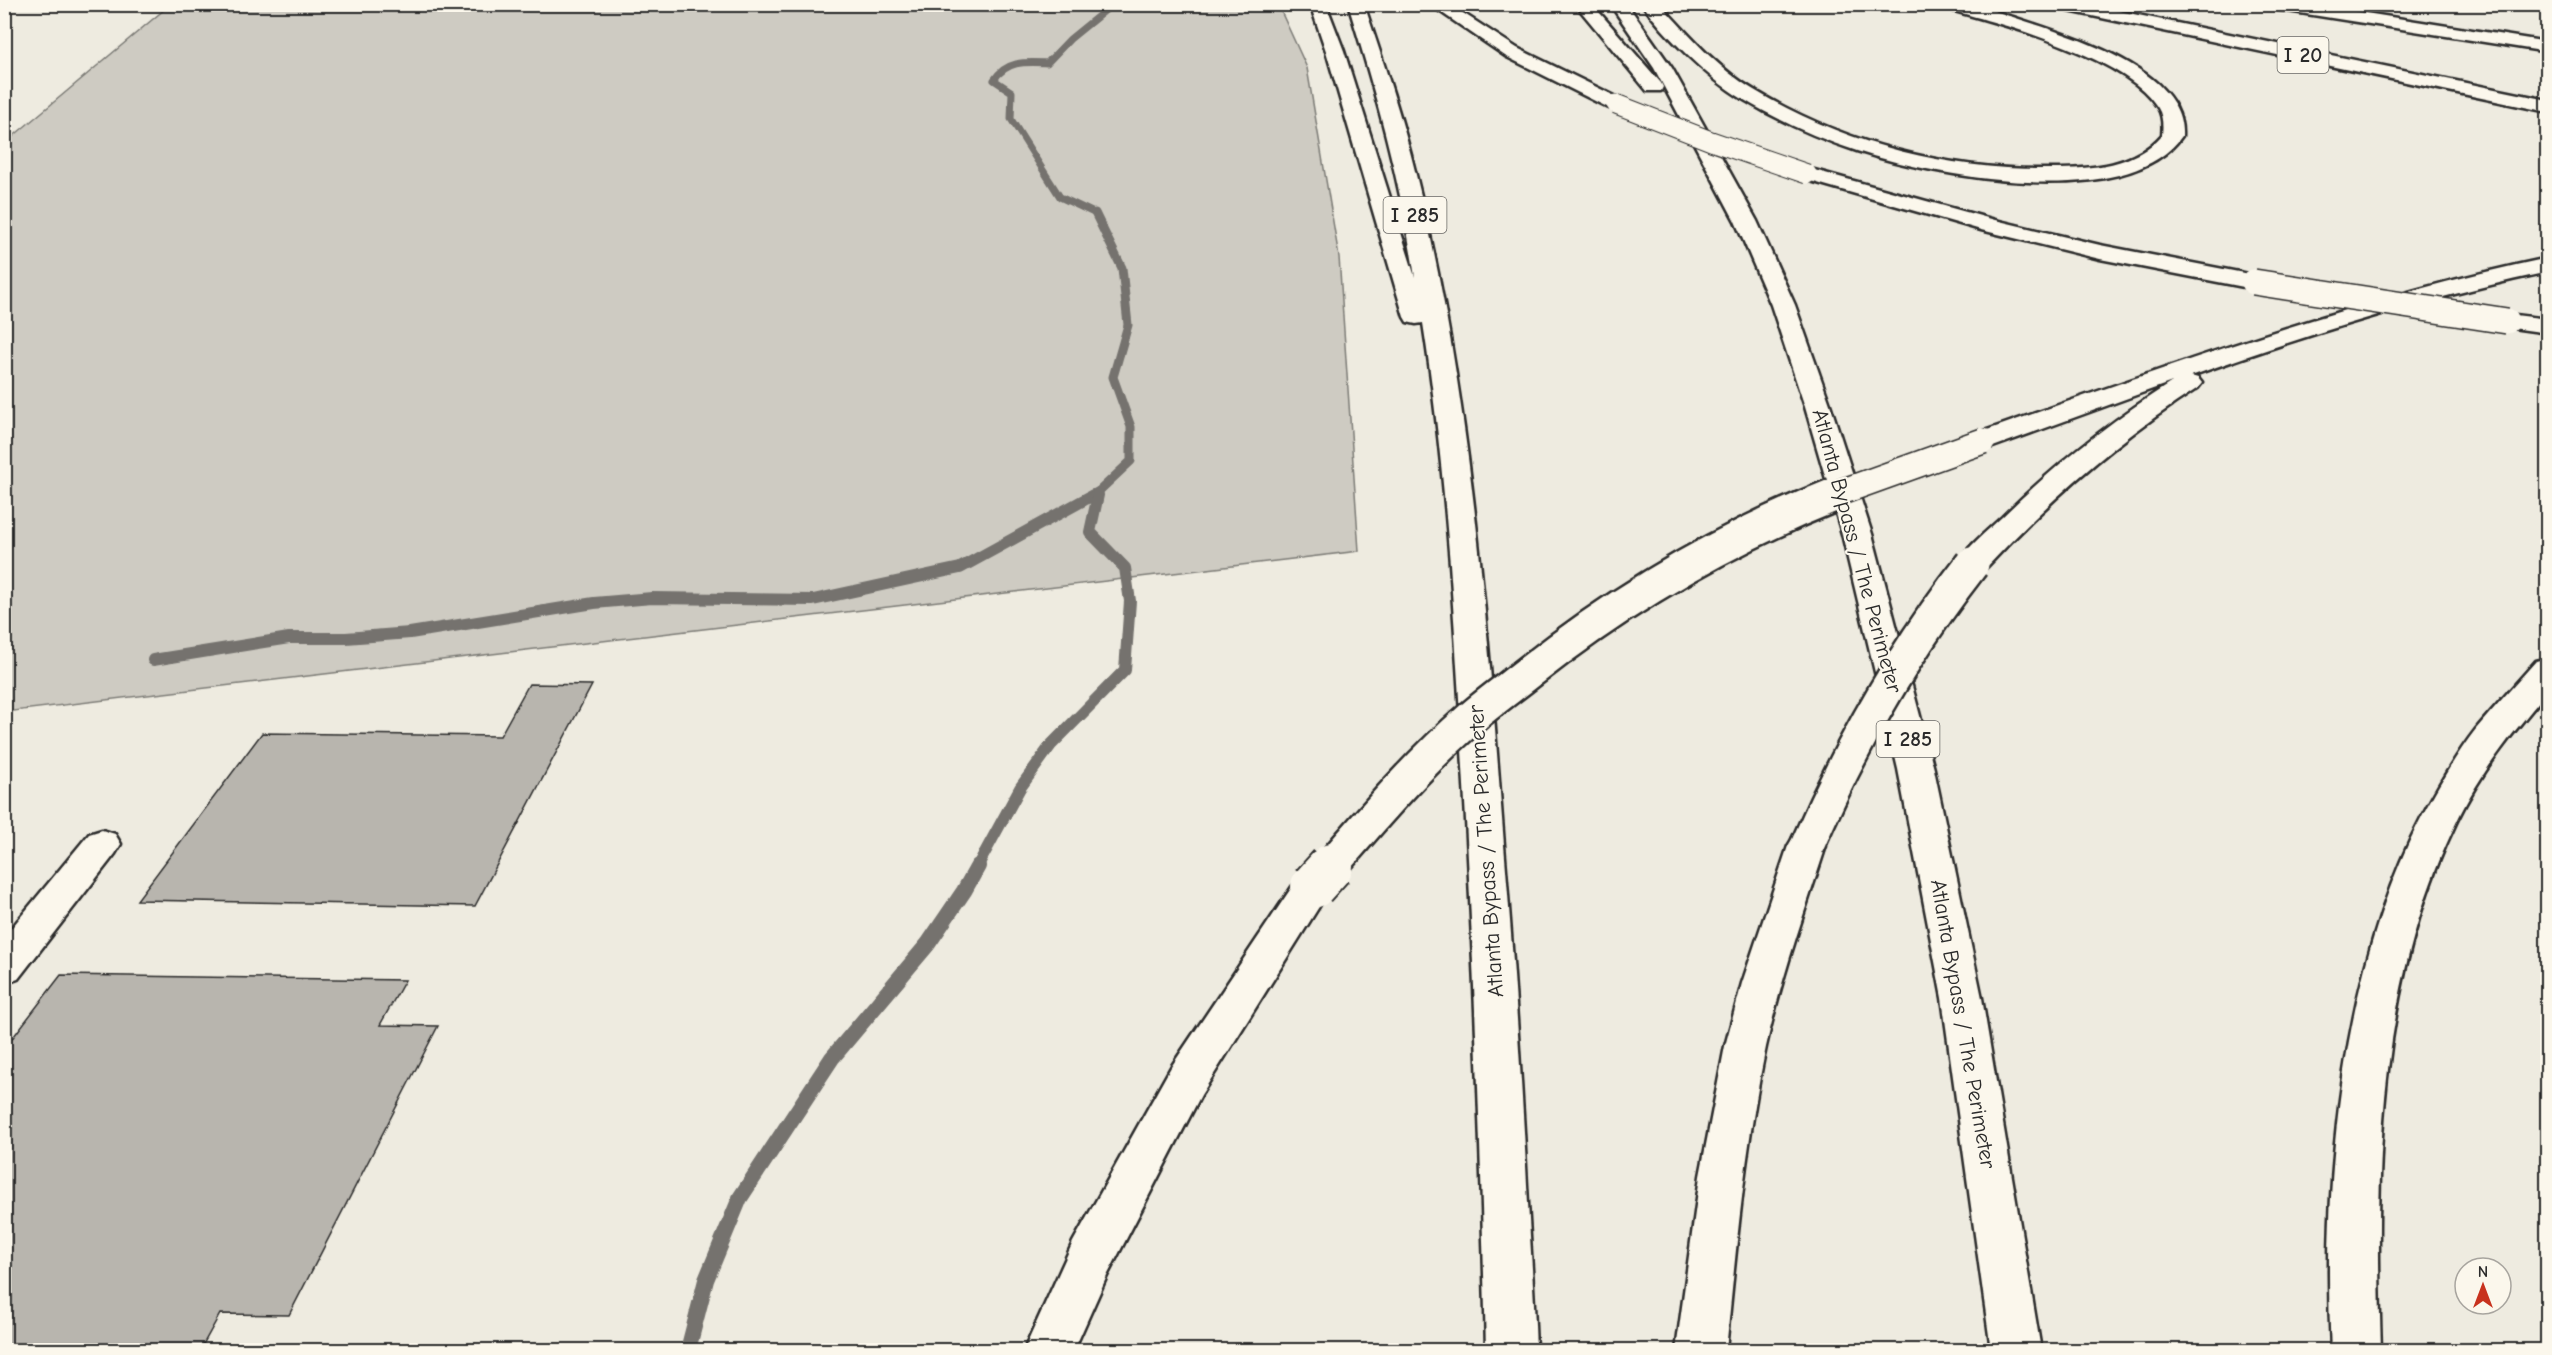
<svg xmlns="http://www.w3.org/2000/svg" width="2552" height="1355" font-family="'Comic Neue',sans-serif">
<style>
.green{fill:#cecbc2;stroke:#7c7b76;stroke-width:1.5}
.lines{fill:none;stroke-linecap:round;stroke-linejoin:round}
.stream-far3{stroke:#74726e;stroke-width:7}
.stream-far2{stroke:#74726e;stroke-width:9}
.stream-far1{stroke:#74726e;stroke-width:12}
.stream{stroke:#74726e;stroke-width:16}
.building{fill:#b8b5ae;stroke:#2b2b2b;stroke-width:1.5}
.minor-casing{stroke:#2b2b2b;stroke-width:5}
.highway-casing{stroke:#2b2b2b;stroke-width:5}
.minor{fill:#fbf7ec;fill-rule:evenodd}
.highway{fill:#fbf7ec;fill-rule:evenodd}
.highway-bridge-far3-casing{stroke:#2b2b2b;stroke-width:21;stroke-linecap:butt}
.highway-bridge-far2-casing{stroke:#2b2b2b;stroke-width:28;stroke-linecap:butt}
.highway-bridge-far1-casing{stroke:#2b2b2b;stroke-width:38;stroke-linecap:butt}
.highway-bridge-casing{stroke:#2b2b2b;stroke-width:48;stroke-linecap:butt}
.highway-bridge-far3{stroke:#fbf7ec;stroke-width:19}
.highway-bridge-far2{stroke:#fbf7ec;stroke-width:25}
.highway-bridge-far1{stroke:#fbf7ec;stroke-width:33}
.highway-bridge{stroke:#fbf7ec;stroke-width:44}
.labels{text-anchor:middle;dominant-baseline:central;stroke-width:4.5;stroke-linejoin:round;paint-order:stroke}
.shield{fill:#fbf7ec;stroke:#696865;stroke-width:1.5}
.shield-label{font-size:21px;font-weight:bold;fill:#2b2b2b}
.street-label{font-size:22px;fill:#2b2b2b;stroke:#fbf7ec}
</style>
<rect width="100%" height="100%" fill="#eeebe0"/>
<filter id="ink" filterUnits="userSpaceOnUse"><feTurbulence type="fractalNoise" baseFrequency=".0167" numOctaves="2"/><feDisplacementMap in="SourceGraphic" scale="12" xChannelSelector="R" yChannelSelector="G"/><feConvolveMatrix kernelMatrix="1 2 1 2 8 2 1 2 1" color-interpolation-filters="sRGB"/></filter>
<g filter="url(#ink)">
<path class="green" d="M171,4l1107,1 29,63 32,189 20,294 -1354,161v-569z"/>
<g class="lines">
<path class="stream-far3" d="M1096,214l-36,-17 -49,-78 1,-27 -18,-12c13,-20 32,-18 53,-17l23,-24 43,-35"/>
<g class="stream-far2">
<path d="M1090,496l9,-5 32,-30v-34l-18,-50 15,-52 -6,-57 -27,-55"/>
<path d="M1098,496l1,-5"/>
</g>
<g class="stream-far1">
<path d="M153,660l136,-22h57l64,-5 184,-30 58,-5 161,2 147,-32 133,-73"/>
<path d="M977,867l43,-79 31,-43 74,-75 5,-69 -5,-33 -35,-36 8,-37"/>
</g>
<path class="stream" d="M688,1350l18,-70 34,-82 92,-140 96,-114 36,-53 14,-25"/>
</g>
<g class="building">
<path d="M529,684l63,1 -117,221 -338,-6 125,-167 238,3z"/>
<path d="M61,975l344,5 -25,45 58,1 -149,289 -69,-1 -20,36h-196v-301z"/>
</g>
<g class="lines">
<defs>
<path id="minor" d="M102,830l13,4 6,10 -6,10 -97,125 -14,5v-47l85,-103z"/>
<g id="highway">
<path d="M1310,4h16l18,47 71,226c-14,-93 -39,-183 -67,-273h16c19,57 38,113 52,171 55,218 71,446 88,670 9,107 16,214 22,321 3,61 8,123 10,184h-50c-5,-200 -12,-400 -24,-600 -8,-142 -17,-286 -39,-427l-7,1 -9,-2 -3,-5 -78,-266z"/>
<path d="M1429,4h20l68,44 106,52 2,4 -2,4h-14l-104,-52z"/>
<path d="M1575,4h17l69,79 2,4 -2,4h-14z"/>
<path d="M1610,4h17l45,64 85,153 38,84 36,102 41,127 62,235 48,229 59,352h-50l-49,-352 -44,-229 -56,-235 -37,-127 -34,-102 -36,-84 -81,-153z"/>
<path d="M1642,4h18c29,31 57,64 94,86 90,54 195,81 299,79 39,0 82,-3 109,-34 1,-9 1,-19 -4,-27 -30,-51 -159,-85 -215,-100l-2,-4c9,0 19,0 28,0 14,2 30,9 44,13 46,15 109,34 145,67 15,15 25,30 24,52 -54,78 -248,40 -325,15 -40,-13 -80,-31 -116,-53 -33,-20 -76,-62 -99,-94z"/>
<path d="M2051,4h34l463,96v12l-489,-103z"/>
<path d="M2266,4h43l239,38v10l-274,-43z"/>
<path d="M1807,168l188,52 105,25 154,30 8,2 4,5 -4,5 -8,2 -154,-30 -119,-29 -181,-52 -3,-4 3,-4z"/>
<path d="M2548,258v14c-122,26 -240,62 -357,104l7,2 4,5 -4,5c-81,52 -150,113 -215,183l-11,3 -11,-3 -4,-7c11,-18 29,-32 45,-47 52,-51 108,-96 170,-135l-179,65 -10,2 -10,-2 -4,-6 4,-6c191,-67 376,-135 575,-177z"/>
<path d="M2507,314l41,5v14l-50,-7 -3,-5 3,-5z"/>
<path d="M2548,658v33c-35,41 -68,82 -91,130 -80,165 -82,350 -76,529h-50c-9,-171 11,-382 92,-536 14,-26 35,-62 53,-85 19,-23 40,-45 60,-68z"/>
<path d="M1807,832l13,4 6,10c-22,67 -45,133 -60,201 -21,100 -30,202 -40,303h-50l24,-174 25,-130 17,-63 46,-137 6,-10z"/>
<path d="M1313,871l13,4 6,11 -131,209 -94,181 -33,74h-50l49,-108 98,-175 129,-192z"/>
</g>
</defs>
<use href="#minor" class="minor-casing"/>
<use href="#highway" class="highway-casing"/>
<use href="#minor" class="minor"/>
<use href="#highway" class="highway"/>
<defs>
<path id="highway-bridge-far3" d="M1616,104l95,37 96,33"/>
<g id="highway-bridge-far2">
<path d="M2254,282l253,39"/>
<path d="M1830,496l153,-55"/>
</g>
<g id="highway-bridge-far1">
<path d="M1807,846c44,-101 97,-195 165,-282"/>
<path d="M1330,867c44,-51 89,-104 141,-149 18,-16 38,-30 57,-45 94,-74 195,-134 306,-178"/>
</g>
<path id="highway-bridge" d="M1313,886l18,-20"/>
</defs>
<use href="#highway-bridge-far3" class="highway-bridge-far3-casing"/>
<use href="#highway-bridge-far2" class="highway-bridge-far2-casing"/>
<use href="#highway-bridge-far1" class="highway-bridge-far1-casing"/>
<use href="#highway-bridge" class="highway-bridge-casing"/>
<use href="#highway-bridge-far3" class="highway-bridge-far3"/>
<use href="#highway-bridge-far2" class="highway-bridge-far2"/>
<use href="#highway-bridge-far1" class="highway-bridge-far1"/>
<use href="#highway-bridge" class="highway-bridge"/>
</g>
</g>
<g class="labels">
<g class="shield">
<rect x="2277.5" y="37" width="51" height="36" rx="4.5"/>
<rect x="1383.5" y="197" width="63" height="36" rx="4.5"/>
<rect x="1876.5" y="721" width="63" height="36" rx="4.5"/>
</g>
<g class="shield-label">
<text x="2303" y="55">I 20</text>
<text x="1415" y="215">I 285</text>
<text x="1908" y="739">I 285</text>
</g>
<g class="street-label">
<text transform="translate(1857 551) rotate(75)">Atlanta Bypass / The Perimeter</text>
<text transform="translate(1486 851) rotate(-94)">Atlanta Bypass / The Perimeter</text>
<text transform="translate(1963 1024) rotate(80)">Atlanta Bypass / The Perimeter</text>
</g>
</g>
<rect width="2552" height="1355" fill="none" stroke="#fbf7ec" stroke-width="24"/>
<rect x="12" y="12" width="2528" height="1331" fill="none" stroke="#2b2b2b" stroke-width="2" filter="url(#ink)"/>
<g transform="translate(2483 1286)"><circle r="28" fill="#fbf7ec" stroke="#a8a59f" stroke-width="1.5"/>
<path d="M0-4.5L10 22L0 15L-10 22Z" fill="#c8321e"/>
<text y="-9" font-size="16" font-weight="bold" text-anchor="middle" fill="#2b2b2b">N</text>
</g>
</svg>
